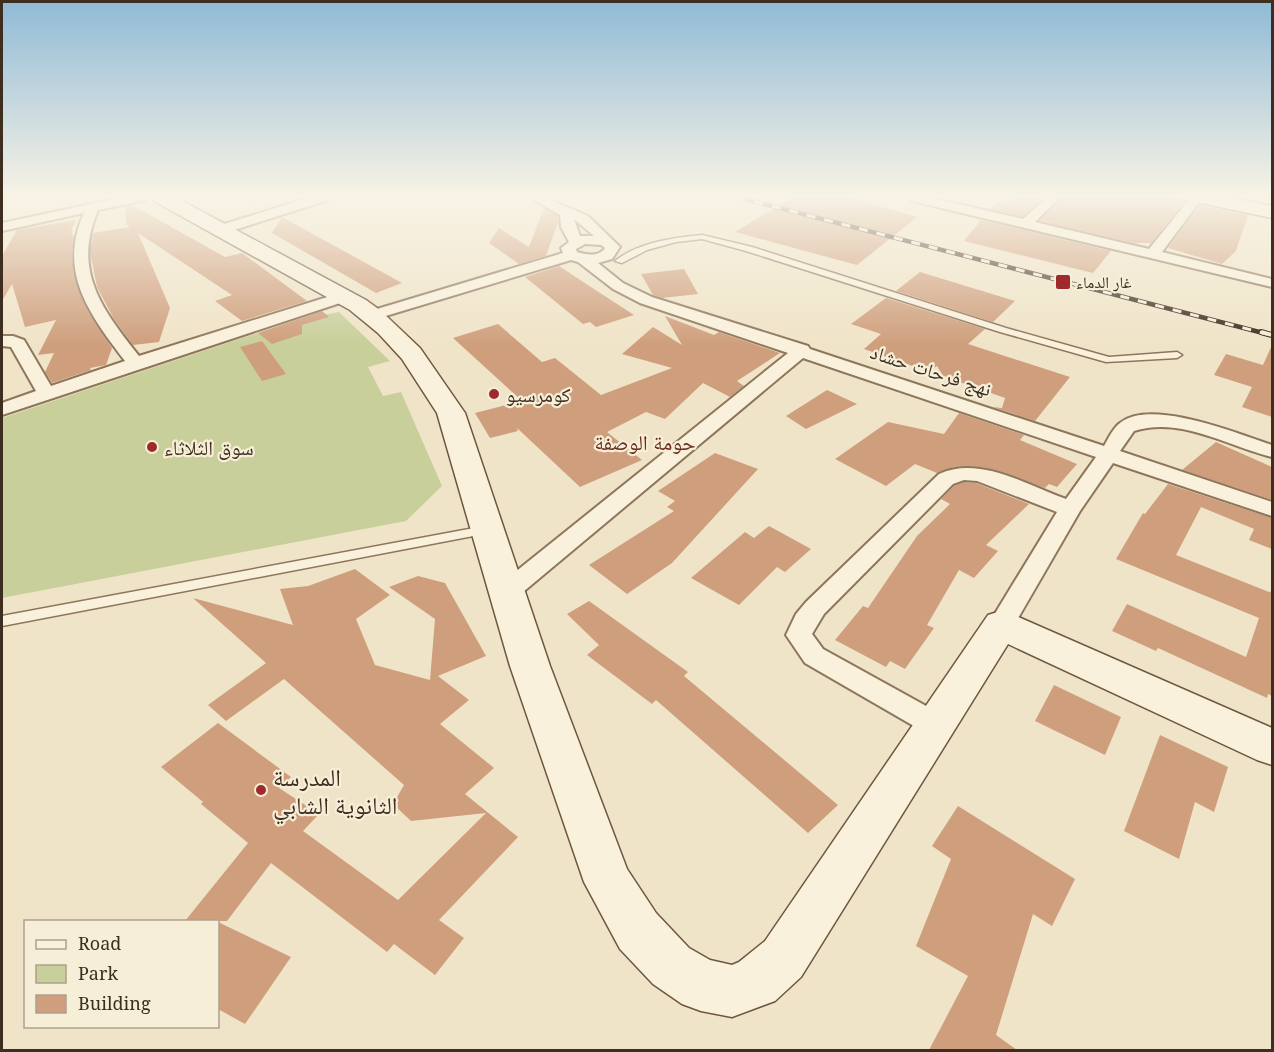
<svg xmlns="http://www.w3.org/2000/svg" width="1274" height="1052" font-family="'Noto Serif','Noto Naskh Arabic',serif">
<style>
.green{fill:#c9cf9b}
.building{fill:#cf9f7d}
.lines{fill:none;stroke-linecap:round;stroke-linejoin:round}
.lane-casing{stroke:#8d765c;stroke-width:3}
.street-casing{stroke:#8d765c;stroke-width:4}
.secondary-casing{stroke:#6f573f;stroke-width:3}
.lane{fill:#faf1dc;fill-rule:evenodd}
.street{fill:#faf1dc;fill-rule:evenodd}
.secondary{fill:#faf1dc;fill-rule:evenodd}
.rail-far1-casing{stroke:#3d2e20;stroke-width:4.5}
.rail-casing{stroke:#3d2e20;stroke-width:6}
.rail-far1{stroke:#f7eed8;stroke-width:3;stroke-dasharray:9;stroke-linecap:butt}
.rail{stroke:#f7eed8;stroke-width:4;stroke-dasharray:11;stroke-linecap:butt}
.poi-dot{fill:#9e2a2b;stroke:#f7eed8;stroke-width:2}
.labels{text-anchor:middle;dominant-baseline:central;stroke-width:4.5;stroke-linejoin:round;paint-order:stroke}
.far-poi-label{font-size:16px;fill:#3d2e20;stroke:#f7eed8;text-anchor:start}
.street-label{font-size:20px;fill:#3d2e20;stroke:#f7eed8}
.poi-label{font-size:20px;fill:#3d2e20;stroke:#f7eed8;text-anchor:start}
.neighbourhood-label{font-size:21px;fill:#6b2e1e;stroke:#f7eed8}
.near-poi-label{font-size:24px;fill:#3d2e20;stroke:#f7eed8;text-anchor:start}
</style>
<rect width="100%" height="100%" fill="#f0e4c8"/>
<path class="green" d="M339,312l51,49 -22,6 15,29 18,-4 41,94 -36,35 -404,77v-180l295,-98z"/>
<g class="building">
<path d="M793,197h55l69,20 -60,48 -122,-33z"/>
<path d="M1012,197h32l-22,20 -31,-8 6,-7 9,2z"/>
<path d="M1062,197h107l16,3 -34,43h-17l-95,-22z"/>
<path d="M132,205l93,52 17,-4 65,48 -65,20 -27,-20 17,-6 -94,-62 32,75 -11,34 -26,3 -18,-24 -18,-34 -7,-35 3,-19 37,-6 -4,-3 -1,-17z"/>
<path d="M1200,205l48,10 -12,36 -14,13 -54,-16z"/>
<path d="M544,208l14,8v6l-12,34 -27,8 -30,-21 10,-15 30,19z"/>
<path d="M282,217l120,66 -26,10 -104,-60z"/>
<path d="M76,220l-5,11h2l-2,5 3,-1 -2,20 2,19 14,37 24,37 -6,17 -16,3 1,2 -39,13 -7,-11 9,-19 -16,2 18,-35 -31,7 -13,-43 -10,17v-45l15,-26z"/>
<path d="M981,220l130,31 -18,22 -129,-32z"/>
<path d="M559,266l35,23 40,26 -38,12 -6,-5 -7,2 -58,-47z"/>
<path d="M684,269l14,25 -36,4 -9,-3 -12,-21z"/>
<path d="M920,272l95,29 -22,21 -97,-31z"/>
<path d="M886,298l99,31 -17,15 102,33 -35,44 -42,-14 9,1 3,-10 -62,-22 -6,-10 -10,5 -63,-22 17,-15 -30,-10z"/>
<path d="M322,311l7,6 -27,8v9l-30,10 -14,-11z"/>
<path d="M665,316l49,19 5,-3 61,21 -43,28 7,5 -14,11 -27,-14 -38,36 -19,-7 -39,20 35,28 -62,27 -63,-59 1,3 -28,7 -15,-25 47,-12 -69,-63 45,-14 44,38 13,-4 46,37 71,-27 -50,-14 31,-27 29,18z"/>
<path d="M262,341l24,33 -24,7 -22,-34z"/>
<path d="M1272,345v72l-30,-10 10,-20 -38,-12 12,-21 37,11z"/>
<path d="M827,390l30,14 -51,25 -20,-13z"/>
<path d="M959,413l65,22 -4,5 57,24 -20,23 -8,-3 -4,4 -58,-20 -33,-1 -17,6 -22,-9 -29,22 -51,-27 53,-37 56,12z"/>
<path d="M1216,442l56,25v33l-90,-30z"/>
<path d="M715,453l43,16 -86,94 -45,31 -38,-29 85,-54 -7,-4 8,-6 -17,-10z"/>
<path d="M964,482l12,1 53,21 -43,41 12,6 -24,27 -15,-8 -32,55 7,3 -29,41 -15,-8 -4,6 -51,-27 28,-34 5,2 49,-72 33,-32 -9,-5 13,-13z"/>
<path d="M1168,484l104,34v31l-23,-9 5,-11 -53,-22 -25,48 93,37 3,-1v105l-4,-2 -1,4 -109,-50 -2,3 -44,-20 15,-27 119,53 13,-39 -143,-59 27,-46 2,1z"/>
<path d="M769,526l42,23 -26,23 -8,-5 -38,38 -48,-27 54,-46 9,6z"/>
<path d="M355,569l35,26 -34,24 19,46 55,15 5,-61 -46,-32 29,-11 27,7 41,73 -48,20 31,24 -29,24 54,44 -29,26 53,43 -79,83 25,18 -29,37 -41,-31 -7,8 -116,-89 -44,58h-42l63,-78 -47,-39 2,-2 -42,-35 57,-44 73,54 -12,11 40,26 -16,17 95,69 88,-87 -75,8 -18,-17 11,-19 -120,-106 -58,42 -18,-16 58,-42 -73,-65 100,27 -13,-36 28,-3z"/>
<path d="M589,601l99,71 -4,4 154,129 -30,28 -152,-133 -4,4 -65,-49 12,-10 -32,-31z"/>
<path d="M1054,685l67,32 -16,38 -70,-34z"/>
<path d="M1160,735l68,32 -14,45 -19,-10 -16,57 -55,-28z"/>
<path d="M958,806l117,73 -23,47 -19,-12 -37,121 21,15h-88l39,-74 -52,-30 35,-87 -19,-13z"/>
<path d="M218,922l73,35 -46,67 -27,-15z"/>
</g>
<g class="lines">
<defs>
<g id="lane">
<path d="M702,235l50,12 254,81 103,29 68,-5 5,3 -5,3 -71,4 -106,-30 -254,-81 -44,-12 -26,3 -29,8 -25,13 -7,-2c24,-19 58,-23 87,-26z"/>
<path d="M485,526l4,1 2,3 -2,3 -487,93v-10z"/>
</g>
<g id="street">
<path d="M124,197h23l-1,3 -48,10c-26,61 4,99 41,146l198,-62h12l2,3 -2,3 -347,115v-12l34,-12 -25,-44 -9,-1v-10h11l11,4 27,46 74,-25c-35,-46 -68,-89 -41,-148l-82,18v-8z"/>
<path d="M311,197h18l-1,3 -100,32h-10l-2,-3 2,-3z"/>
<path d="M529,197h15l44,19 32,31 -8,12 -14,4 25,20 29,14 156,49 2,3 294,97c4,-7 9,-18 16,-23 31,-25 118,11 152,22v12c-44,-11 -92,-41 -138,-26l-14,20 152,51v14l-159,-53 -33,48 -70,121 -9,2 -9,-2 -4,-7 69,-113 -80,-31 -13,-1 -11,4 -129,130 -12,20 11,15 123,68 4,8 -4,8 -10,4 -10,-4 -121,-70 -19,-28 10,-21 10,-12 133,-128c40,-19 88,11 127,25l30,-42 -293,-99 -286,239 -9,3 -9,-3 -3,-6 3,-6 289,-232 -148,-50 -27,-14 -35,-27 -7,-2 -192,58h-12l-2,-3 2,-3 196,-59 -2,-5 8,-6 -8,-15 -1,-12zM574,219l20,17h-14zM585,244l16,1 4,3c-6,9 -18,7 -28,4l-1,-3z"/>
<path d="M906,197h21l96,22 24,-22h13l-25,25 114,27 42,-52h12l-41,55 110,27v8l-360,-86z"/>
</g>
<g id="secondary">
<path d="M152,197h23l191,103 15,11 39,37 45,65 85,253 77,203 29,44 33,35 21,12 22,5 7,-3 26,-21 223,-326 13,-4 13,4 258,113v37l-15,-5 -249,-116 -207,333 -26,24 -43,16 -31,-6 -19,-7 -29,-20 -33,-35 -36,-67 -74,-216 -73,-253 -35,-54 -24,-26 -28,-23 -196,-109z"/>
<path d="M1189,197h36l47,9v12l-81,-17z"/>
</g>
</defs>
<use href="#lane" class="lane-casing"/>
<use href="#street" class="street-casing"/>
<use href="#secondary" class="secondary-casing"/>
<use href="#lane" class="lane"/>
<use href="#street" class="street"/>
<use href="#secondary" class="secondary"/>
<defs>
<path id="rail-far1" d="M737,197l530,137"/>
<path id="rail" d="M1261,332l11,3"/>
</defs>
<use href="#rail-far1" class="rail-far1-casing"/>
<use href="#rail" class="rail-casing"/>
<use href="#rail-far1" class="rail-far1"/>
<use href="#rail" class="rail"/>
</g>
<linearGradient id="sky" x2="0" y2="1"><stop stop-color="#8fbad6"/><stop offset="0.57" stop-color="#f8f3e6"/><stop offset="1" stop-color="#f8f3e6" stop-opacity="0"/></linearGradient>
<rect width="1274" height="344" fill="url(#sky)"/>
<g class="poi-dot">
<rect x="1055" y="274" width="16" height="16" rx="3"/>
<circle cx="494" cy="394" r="6"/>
<circle cx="152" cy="447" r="6"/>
<circle cx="261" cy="790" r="6"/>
</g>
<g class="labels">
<g class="far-poi-label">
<text x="1076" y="282">غار الدماء</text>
</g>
<g class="street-label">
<text transform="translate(931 370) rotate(18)">نهج فرحات حشاد</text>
</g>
<g class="poi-label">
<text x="506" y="394">كومرسيو</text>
<text x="164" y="447">سوق الثلاثاء</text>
</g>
<g class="neighbourhood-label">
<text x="645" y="442">حومة الوصفة</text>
</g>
<g class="near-poi-label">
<text x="273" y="776">المدرسة<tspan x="273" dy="28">الثانوية الشابي</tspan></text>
</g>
</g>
<rect width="1274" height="1052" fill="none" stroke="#3d2e20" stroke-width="6"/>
<rect x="24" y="920" width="195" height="108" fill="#f7eed8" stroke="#ada18e" stroke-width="1.5"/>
<rect x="36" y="940" width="30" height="9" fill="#faf1dc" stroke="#ada18e" stroke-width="1.5"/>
<text x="78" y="950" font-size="18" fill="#3d2e20">Road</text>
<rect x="36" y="965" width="30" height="18" fill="#c9cf9b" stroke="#ada18e" stroke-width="1.5"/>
<text x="78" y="980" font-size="18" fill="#3d2e20">Park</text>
<rect x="36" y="995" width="30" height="18" fill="#cf9f7d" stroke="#ada18e" stroke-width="1.5"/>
<text x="78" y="1010" font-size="18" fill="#3d2e20">Building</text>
</svg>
